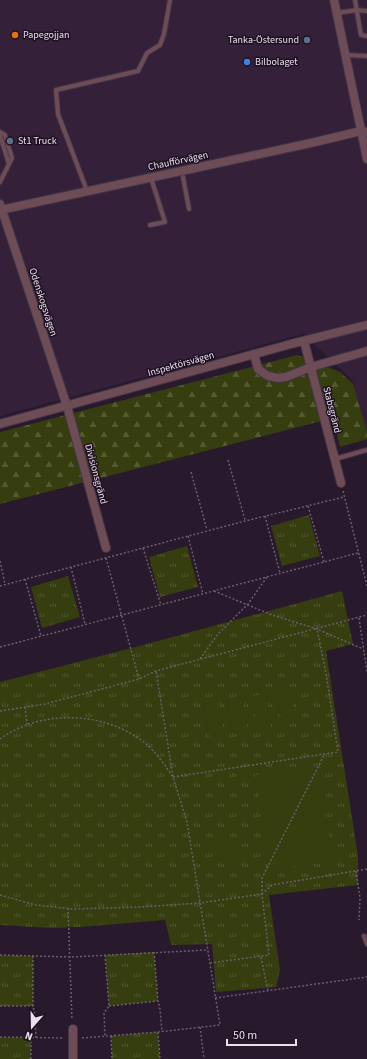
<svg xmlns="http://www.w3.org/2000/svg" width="367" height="1059" font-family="'Source Sans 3',sans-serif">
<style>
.built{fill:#342039}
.forest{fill:url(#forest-firs)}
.park{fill:url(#park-tufts)}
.pitch{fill:#363d0e}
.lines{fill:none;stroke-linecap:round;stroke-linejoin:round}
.lane-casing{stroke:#433547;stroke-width:6}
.street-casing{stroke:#433547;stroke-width:10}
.path{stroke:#6b5d6e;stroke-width:1.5;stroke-dasharray:2 2;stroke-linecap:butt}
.lane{stroke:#6d4c55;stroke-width:4}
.street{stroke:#6d4c55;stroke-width:8}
.food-dot{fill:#e8710a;stroke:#1e1022;stroke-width:1.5}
.service-dot{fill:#5c6f8a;stroke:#1e1022;stroke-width:1.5}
.shop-dot{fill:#3f7fe0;stroke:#1e1022;stroke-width:1.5}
.labels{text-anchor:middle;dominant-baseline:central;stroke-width:3;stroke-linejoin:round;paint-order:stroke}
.poi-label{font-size:10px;fill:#eae0ed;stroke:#1e1022;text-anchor:start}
.street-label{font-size:10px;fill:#eae0ed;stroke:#1e1022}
</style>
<defs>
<pattern id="forest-firs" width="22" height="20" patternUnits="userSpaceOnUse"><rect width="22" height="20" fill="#363d0e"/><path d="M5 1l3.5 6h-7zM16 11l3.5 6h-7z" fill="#535931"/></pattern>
<pattern id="park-tufts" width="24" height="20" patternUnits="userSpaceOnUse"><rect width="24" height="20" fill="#363d0e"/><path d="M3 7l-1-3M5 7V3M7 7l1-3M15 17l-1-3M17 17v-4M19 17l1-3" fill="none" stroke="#535931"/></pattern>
</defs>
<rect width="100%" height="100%" fill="#28192c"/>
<path class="built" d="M0,0h367v431l-15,-51 -49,-46 -303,82z"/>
<path class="forest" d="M297,355l43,17 13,12 14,47v8l-27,8 -7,-29 -333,86v-72z"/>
<g class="park">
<path d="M309,515l11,41 -38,10 -11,-40z"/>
<path d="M187,546l11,41 -38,10 -11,-40z"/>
<path d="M68,576l12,41 -38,11 -11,-41z"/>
<path d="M342,591l11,53 -27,7 32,205v29l-89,10 11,75 -4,17 -60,5 -4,-48 -41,1 -6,-25 -85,7 -30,1 -50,-3v-243l147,-38z"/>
<path d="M154,952l4,49 -49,5 -4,-51z"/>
<path d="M0,955l33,1v50h-33z"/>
<path d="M158,1032l2,27h-48l-1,-23z"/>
<path d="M0,1037l31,1v21h-31z"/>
</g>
<g class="pitch">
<path d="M291,691l5,32 -14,2 -5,-32z"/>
<path d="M266,694l5,33 -14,2 -5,-33z"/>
<path d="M242,698l6,32 -15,3 -6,-32z"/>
<path d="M218,702l6,32 -15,3 -6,-33z"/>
<path d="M319,766l14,95 -64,9 -14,-95z"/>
<path d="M235,840l2,18 -19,2 -2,-18z"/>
</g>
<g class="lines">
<defs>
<g id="lane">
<path d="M355,0l6,35 6,1"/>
<path d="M337,13l20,-3 10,1"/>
<path d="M346,55l21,1"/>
<path d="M0,132l5,3 7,23 -3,6"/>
<path d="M0,135l9,29 -9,18"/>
<path d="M183,177l6,32"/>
<path d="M87,191l-29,-77 -2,-24 82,-19 9,-18 13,-8 4,-11 6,-34"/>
<path d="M150,225l15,-3 -14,-44"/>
<path d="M335,459l32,-9"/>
<path d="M364,936l3,8"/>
</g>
<g id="street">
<path d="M334,0l33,159"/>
<path d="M0,204l67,202 39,142"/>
<path d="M0,210l311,-67 50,-12 6,1"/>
<path d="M304,341l37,142"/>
<path d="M254,354l4,15 10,7 10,2 8,-1 25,-10 56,-16"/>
<path d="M0,424l291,-80 76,-19"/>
<path d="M73,1029v30"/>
</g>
</defs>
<use href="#lane" class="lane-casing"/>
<use href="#street" class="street-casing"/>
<g class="path">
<path d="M228,460l17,60"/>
<path d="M191,472l16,58"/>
<path d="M343,491l24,95"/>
<path d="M308,506l16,56"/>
<path d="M265,516l15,57"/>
<path d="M188,536l15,58"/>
<path d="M143,548l18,57"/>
<path d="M106,558l33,121"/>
<path d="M0,561l5,23"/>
<path d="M71,567l14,57"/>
<path d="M25,579l16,57"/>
<path d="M0,586l245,-65 99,-24"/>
<path d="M214,591l58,24 45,14 46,20"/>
<path d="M359,618l8,54"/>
<path d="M0,647l358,-94"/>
<path d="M200,659l18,-25 30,-30 19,-27"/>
<path d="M25,707l2,17"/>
<path d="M0,711l45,-7 94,-25 17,-8 211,-56"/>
<path d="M0,739c41,-30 105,-28 145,4 9,7 21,23 27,33"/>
<path d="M173,777l165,-25 -12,-79 -9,-44"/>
<path d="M356,871l4,27 -1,22"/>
<path d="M0,895l36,10 37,4 67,-2 60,-4 62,-9 10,-9 95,-16"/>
<path d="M68,908l4,112"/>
<path d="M154,952l4,49 2,8 2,23"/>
<path d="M0,955l71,2 136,-7"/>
<path d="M105,955l4,51 -5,7 1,23"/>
<path d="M33,956v50l2,10 1,22"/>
<path d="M261,957l7,34"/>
<path d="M210,963l59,-8 -7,-61v-16l62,-123"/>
<path d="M215,998l152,-21"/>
<path d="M0,1006h33"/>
<path d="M109,1006l49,-5"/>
<path d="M200,1027l4,32"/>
<path d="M158,1032l2,27"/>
<path d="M111,1036l1,23"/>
<path d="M0,1037l64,1"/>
<path d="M82,1038l76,-6 62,-7 -33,-203 -14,-45 -17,-106"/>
<path d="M31,1059v-21"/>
</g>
<use href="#lane" class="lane"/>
<use href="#street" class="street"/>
</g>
<circle class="food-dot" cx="15" cy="35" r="4"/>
<g class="service-dot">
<circle cx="307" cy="40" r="4"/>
<circle cx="10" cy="141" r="4"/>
</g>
<circle class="shop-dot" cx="247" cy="62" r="4"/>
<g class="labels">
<g class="poi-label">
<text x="23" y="35">Papegojjan</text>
<text x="299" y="40" text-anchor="end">Tanka-Östersund</text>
<text x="255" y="62">Bilbolaget</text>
<text x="18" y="141">St1 Truck</text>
</g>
<g class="street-label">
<text transform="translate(178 161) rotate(-12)">Chaufförvägen</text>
<text transform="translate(43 302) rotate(72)">Odenskogsvägen</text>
<text transform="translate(181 364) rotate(-16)">Inspektörsvägen</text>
<text transform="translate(332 410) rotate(76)">Stabsgränd</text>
<text transform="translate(96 474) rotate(75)">Divisionsgränd</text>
</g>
</g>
<g transform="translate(32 1027) rotate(200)" stroke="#1e1022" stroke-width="3" paint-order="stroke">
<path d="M0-3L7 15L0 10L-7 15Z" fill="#eae0ed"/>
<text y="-6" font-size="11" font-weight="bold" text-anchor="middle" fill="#eae0ed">N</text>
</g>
<path d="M227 1039v6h69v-6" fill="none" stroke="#eae0ed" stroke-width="2"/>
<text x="233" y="1039" font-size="12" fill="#eae0ed" stroke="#1e1022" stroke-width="3" paint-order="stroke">50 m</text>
</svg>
